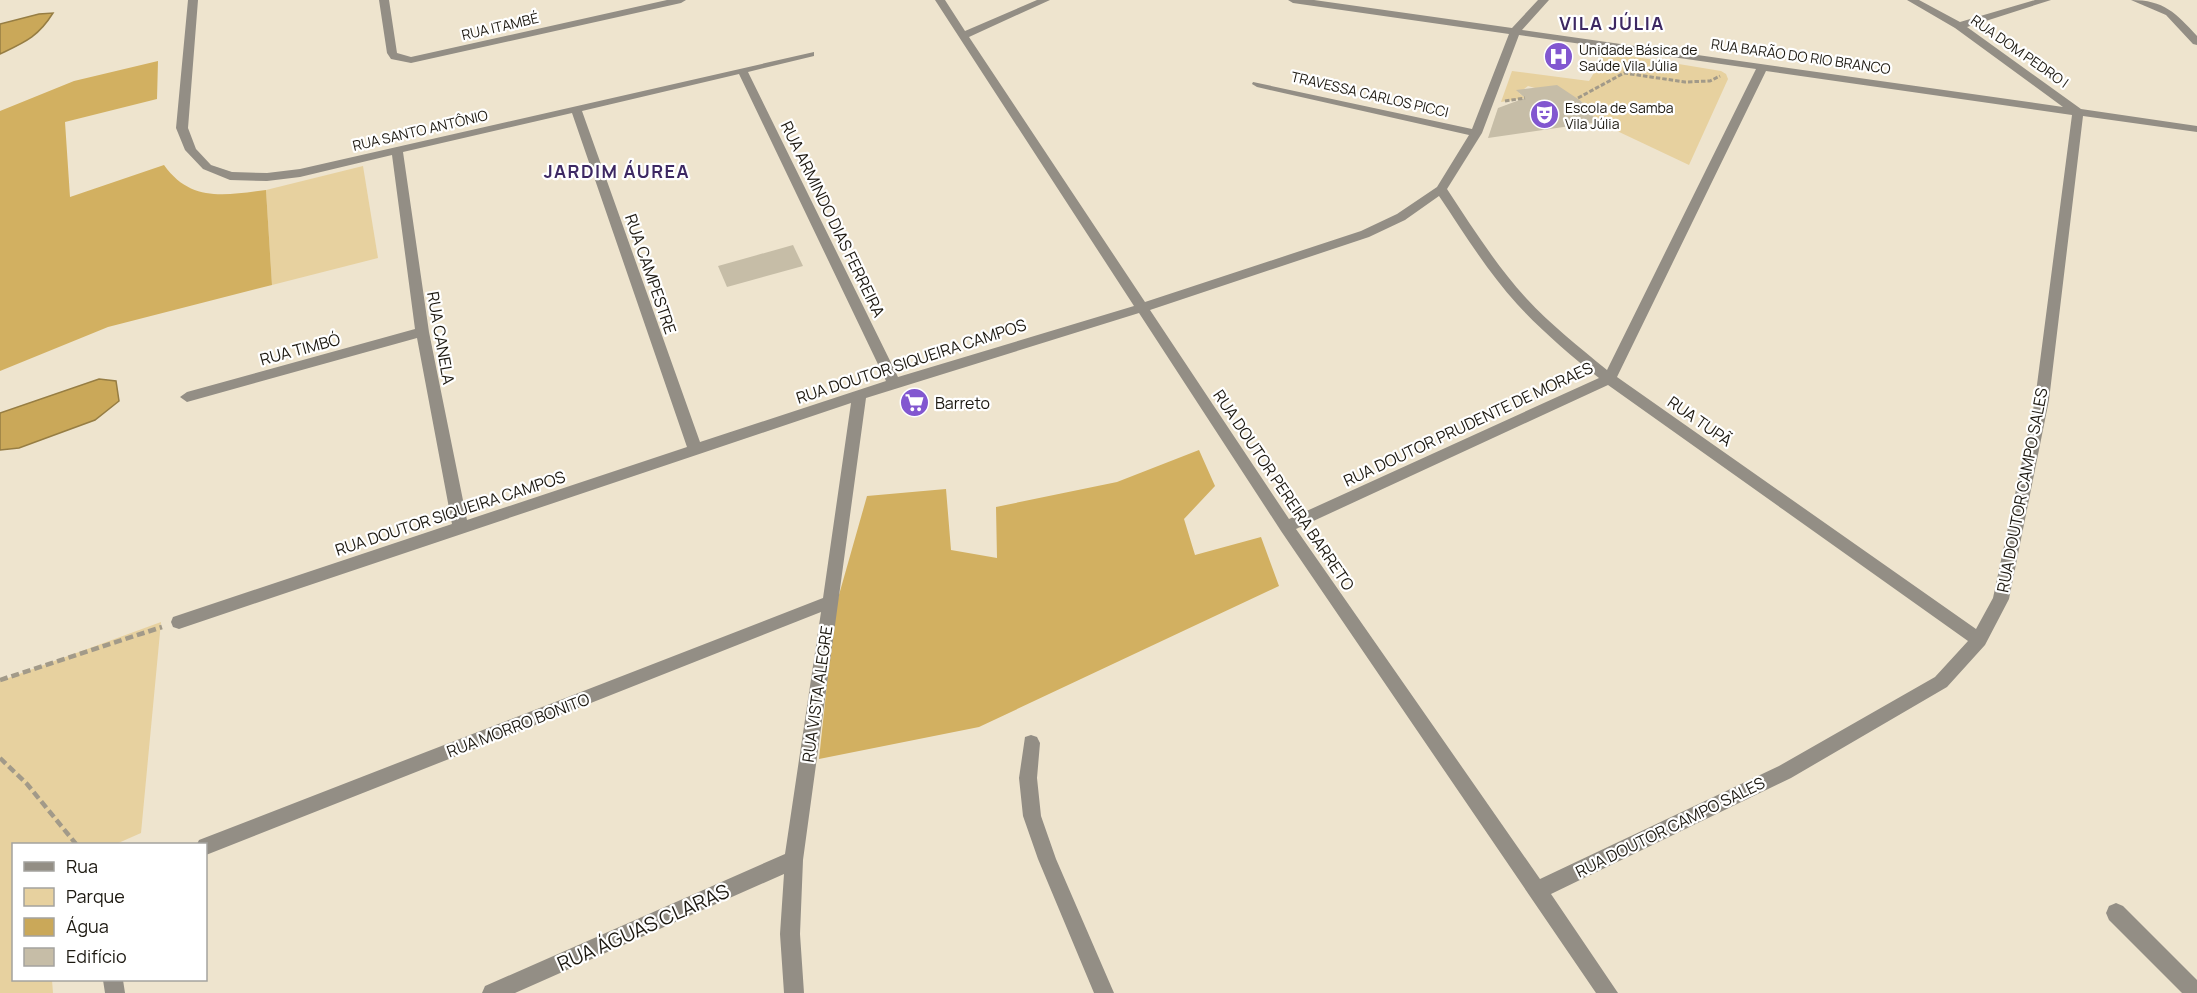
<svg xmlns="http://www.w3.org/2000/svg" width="2197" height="993" font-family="Manrope,sans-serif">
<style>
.green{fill:#e7d19f}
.forest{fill:#d2b061}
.water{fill:#caa859;stroke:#967d43;stroke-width:1.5}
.building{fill:#c6bda7}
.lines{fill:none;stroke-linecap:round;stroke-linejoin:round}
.path-far1{stroke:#a29a89;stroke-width:3;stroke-dasharray:4.5 2;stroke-linecap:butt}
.path{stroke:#a29a89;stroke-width:4.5;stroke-dasharray:8 4;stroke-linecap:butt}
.minor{fill:#938e85;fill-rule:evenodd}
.labels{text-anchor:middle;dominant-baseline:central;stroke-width:4.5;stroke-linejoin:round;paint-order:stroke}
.far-street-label{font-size:14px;fill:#1c1810;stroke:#fff}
.far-poi-label{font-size:14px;fill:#1c1810;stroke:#fff;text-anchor:start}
.street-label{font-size:16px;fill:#1c1810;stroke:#fff}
.poi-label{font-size:16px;fill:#1c1810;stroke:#fff;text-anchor:start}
.far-district-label{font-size:18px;font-weight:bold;letter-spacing:1.5px;fill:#3d2863;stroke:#fff}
.near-street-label{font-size:20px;fill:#1c1810;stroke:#fff}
</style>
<rect width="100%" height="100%" fill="#eee4ce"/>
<g class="green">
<path d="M1600,51l121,20 5,3 2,5 -39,86 -91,-43 -17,-21 -53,-15 -9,7 6,5 -24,4 11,-31 77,10 11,-18z"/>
<path d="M363,166l15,92 -106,27 -6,-95z"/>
<path d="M161,622l-20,211 -25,11h-102v136h38l1,13h-53v-312z"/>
</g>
<g class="forest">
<path d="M158,61l-1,38 -92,23 5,75 94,-32c27,38 62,30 102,25l6,95 -164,42 -108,44v-260l74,-30z"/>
<path d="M1199,450l16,36 -31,33 11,36 66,-18 18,49 -300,141 -160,32 16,-150 32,-113 79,-7 5,61 46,8 -1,-51 121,-25z"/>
</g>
<g class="water">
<path d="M53,13c-15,24 -28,29 -53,41v-30l39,-10z"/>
<path d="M99,379l17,2 3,20 -24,19 -76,28 -19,2v-37z"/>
</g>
<g class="building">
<path d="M1557,85l24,16 17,21 -110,16 10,-30 27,-10 -9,-8z"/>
<path d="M793,245l10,21 -76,21 -9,-21z"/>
</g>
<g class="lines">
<g class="path-far1">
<path d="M1578,98l46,-25 61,9 25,-1 10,-5"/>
<path d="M1505,101l20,-3"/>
</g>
<g class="path">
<path d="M0,680l162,-53"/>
<path d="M0,758l27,26 49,60"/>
</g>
<g class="minor">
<path d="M188,0h10l-10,128 8,21 15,16 21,7 35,1 33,-4 514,-117v4l-66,16 150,305 236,-71 -199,-306h10l20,31 72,-31h13l-81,37 176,265 216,-71 36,-17 40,-27 32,-52 -212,-48 -5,-3 1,-2 219,47 37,-95 -216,-31 -5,-3h26l198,28 26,-28h11l-27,30 541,77 -108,-79 -48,-28h12l41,22 75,-22h16l-84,27 114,82 116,17v6l-114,-16 -34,284 -40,199 -24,46 -38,42 -156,91 -240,116 67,99h-22l-315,-462 -142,-218 -273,85 -63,462 -3,74 4,59h-20l-4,-59 4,-60 -269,119h-33l3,-7 300,-132 36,-242 -615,243v-11h-9l2,-4 624,-242 28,-195 -672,226 -6,-2 -2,-5 2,-5 279,-93 -35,-186 -230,64 -7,-5 7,-5 228,-63 -23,-174 -92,22 -33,4 -37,-1 -27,-11 -18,-19 -9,-22zM1519,35l237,34 -149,301c-28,-23 -56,-45 -81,-72 -30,-33 -54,-71 -79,-109l35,-56zM1766,71l306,44 -37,285 -42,198 -17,31 -359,-252zM739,74l147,307 -186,61 -118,-331zM572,113l115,334 -220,73 -38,-188 -26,-180zM1439,196c25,37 48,75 78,108 25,27 53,51 82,74l-310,141 -139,-209 219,-73 36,-17zM1608,385l360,256 -33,36 -156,89 -239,113 -244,-350z"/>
<path d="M379,0h10l8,53 14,4 256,-57h19l-5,3 -270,60 -20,-4 -4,-6z"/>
<path d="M2131,0c33,0 45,13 66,36v9l-4,-1 -27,-29z"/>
<path d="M1031,735l6,2 3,6 -3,35 4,38 15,43 58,134h-20l-56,-134 -15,-43 -4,-38 6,-41z"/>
<path d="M2116,903l7,3 74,74v13h-15l-73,-73 -3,-7 3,-7z"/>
<path d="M103,980h20l2,13h-20z"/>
</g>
</g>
<defs>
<symbol id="hospital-disc" viewBox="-11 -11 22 22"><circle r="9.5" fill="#8257d0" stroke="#fff"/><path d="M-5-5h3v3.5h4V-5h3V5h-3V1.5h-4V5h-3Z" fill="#fff"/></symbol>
<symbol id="theatre-disc" viewBox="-11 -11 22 22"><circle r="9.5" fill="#8257d0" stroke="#fff"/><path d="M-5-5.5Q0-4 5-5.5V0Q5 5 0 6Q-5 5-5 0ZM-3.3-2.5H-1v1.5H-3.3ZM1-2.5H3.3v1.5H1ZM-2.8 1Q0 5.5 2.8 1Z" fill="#fff"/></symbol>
<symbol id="supermarket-disc" viewBox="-11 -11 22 22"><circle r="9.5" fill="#8257d0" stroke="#fff"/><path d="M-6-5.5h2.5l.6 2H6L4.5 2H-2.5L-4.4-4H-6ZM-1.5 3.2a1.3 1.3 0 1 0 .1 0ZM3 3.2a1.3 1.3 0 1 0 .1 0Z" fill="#fff"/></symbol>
</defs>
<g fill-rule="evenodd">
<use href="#hospital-disc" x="1542" y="40" width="33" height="33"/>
<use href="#theatre-disc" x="1528" y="98" width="33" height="33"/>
<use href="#supermarket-disc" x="898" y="386" width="33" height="33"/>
</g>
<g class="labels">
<g class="far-street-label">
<text transform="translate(500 26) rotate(-13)">RUA ITAMBÉ</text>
<text transform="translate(2020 51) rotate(35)">RUA DOM PEDRO I</text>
<text transform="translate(1801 56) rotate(8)">RUA BARÃO DO RIO BRANCO</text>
<text transform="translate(1370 94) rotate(13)">TRAVESSA CARLOS PICCI</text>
<text transform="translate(420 130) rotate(-13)">RUA SANTO ANTÔNIO</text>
</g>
<g class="far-poi-label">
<text x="1579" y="49">Unidade Básica de<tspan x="1579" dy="16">Saúde Vila Júlia</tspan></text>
<text x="1565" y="107">Escola de Samba<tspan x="1565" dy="16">Vila Júlia</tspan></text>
</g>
<g class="street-label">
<text transform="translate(833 219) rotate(64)">RUA ARMINDO DIAS FERREIRA</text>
<text transform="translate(651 274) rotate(71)">RUA CAMPESTRE</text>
<text transform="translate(441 338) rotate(80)">RUA CANELA</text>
<text transform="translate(300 349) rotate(-15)">RUA TIMBÓ</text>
<text transform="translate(911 361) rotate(-18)">RUA DOUTOR SIQUEIRA CAMPOS</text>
<text transform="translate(1700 421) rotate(35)">RUA TUPÃ</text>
<text transform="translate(1468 424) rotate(-25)">RUA DOUTOR PRUDENTE DE MORAES</text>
<text transform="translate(1284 490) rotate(56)">RUA DOUTOR PEREIRA BARRETO</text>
<text transform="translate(2022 490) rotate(-79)">RUA DOUTOR CAMPO SALES</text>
<text transform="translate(450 513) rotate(-18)">RUA DOUTOR SIQUEIRA CAMPOS</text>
<text transform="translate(817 694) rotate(-82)">RUA VISTA ALEGRE</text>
<text transform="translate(518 725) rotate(-21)">RUA MORRO BONITO</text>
<text transform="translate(1670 827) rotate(-26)">RUA DOUTOR CAMPO SALES</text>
</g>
<g class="poi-label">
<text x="935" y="403">Barreto</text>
</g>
<g class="far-district-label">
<text x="1612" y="23">VILA JÚLIA</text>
<text x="617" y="171">JARDIM ÁUREA</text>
</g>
<g class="near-street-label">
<text transform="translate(643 927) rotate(-24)">RUA ÁGUAS CLARAS</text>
</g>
</g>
<rect x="12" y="843" width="195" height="138" fill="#ffffff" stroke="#a4a39f" stroke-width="1.5"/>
<rect x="24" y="862" width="30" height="9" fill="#938e85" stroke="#a4a39f" stroke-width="1.5"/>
<text x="66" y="873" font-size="18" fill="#1c1810">Rua</text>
<rect x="24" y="888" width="30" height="18" fill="#e7d19f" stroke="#a4a39f" stroke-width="1.5"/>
<text x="66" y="903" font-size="18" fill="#1c1810">Parque</text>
<rect x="24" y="918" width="30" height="18" fill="#caa859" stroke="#a4a39f" stroke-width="1.5"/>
<text x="66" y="933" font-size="18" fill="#1c1810">Água</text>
<rect x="24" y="948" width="30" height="18" fill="#c6bda7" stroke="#a4a39f" stroke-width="1.5"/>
<text x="66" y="963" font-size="18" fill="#1c1810">Edifício</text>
</svg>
